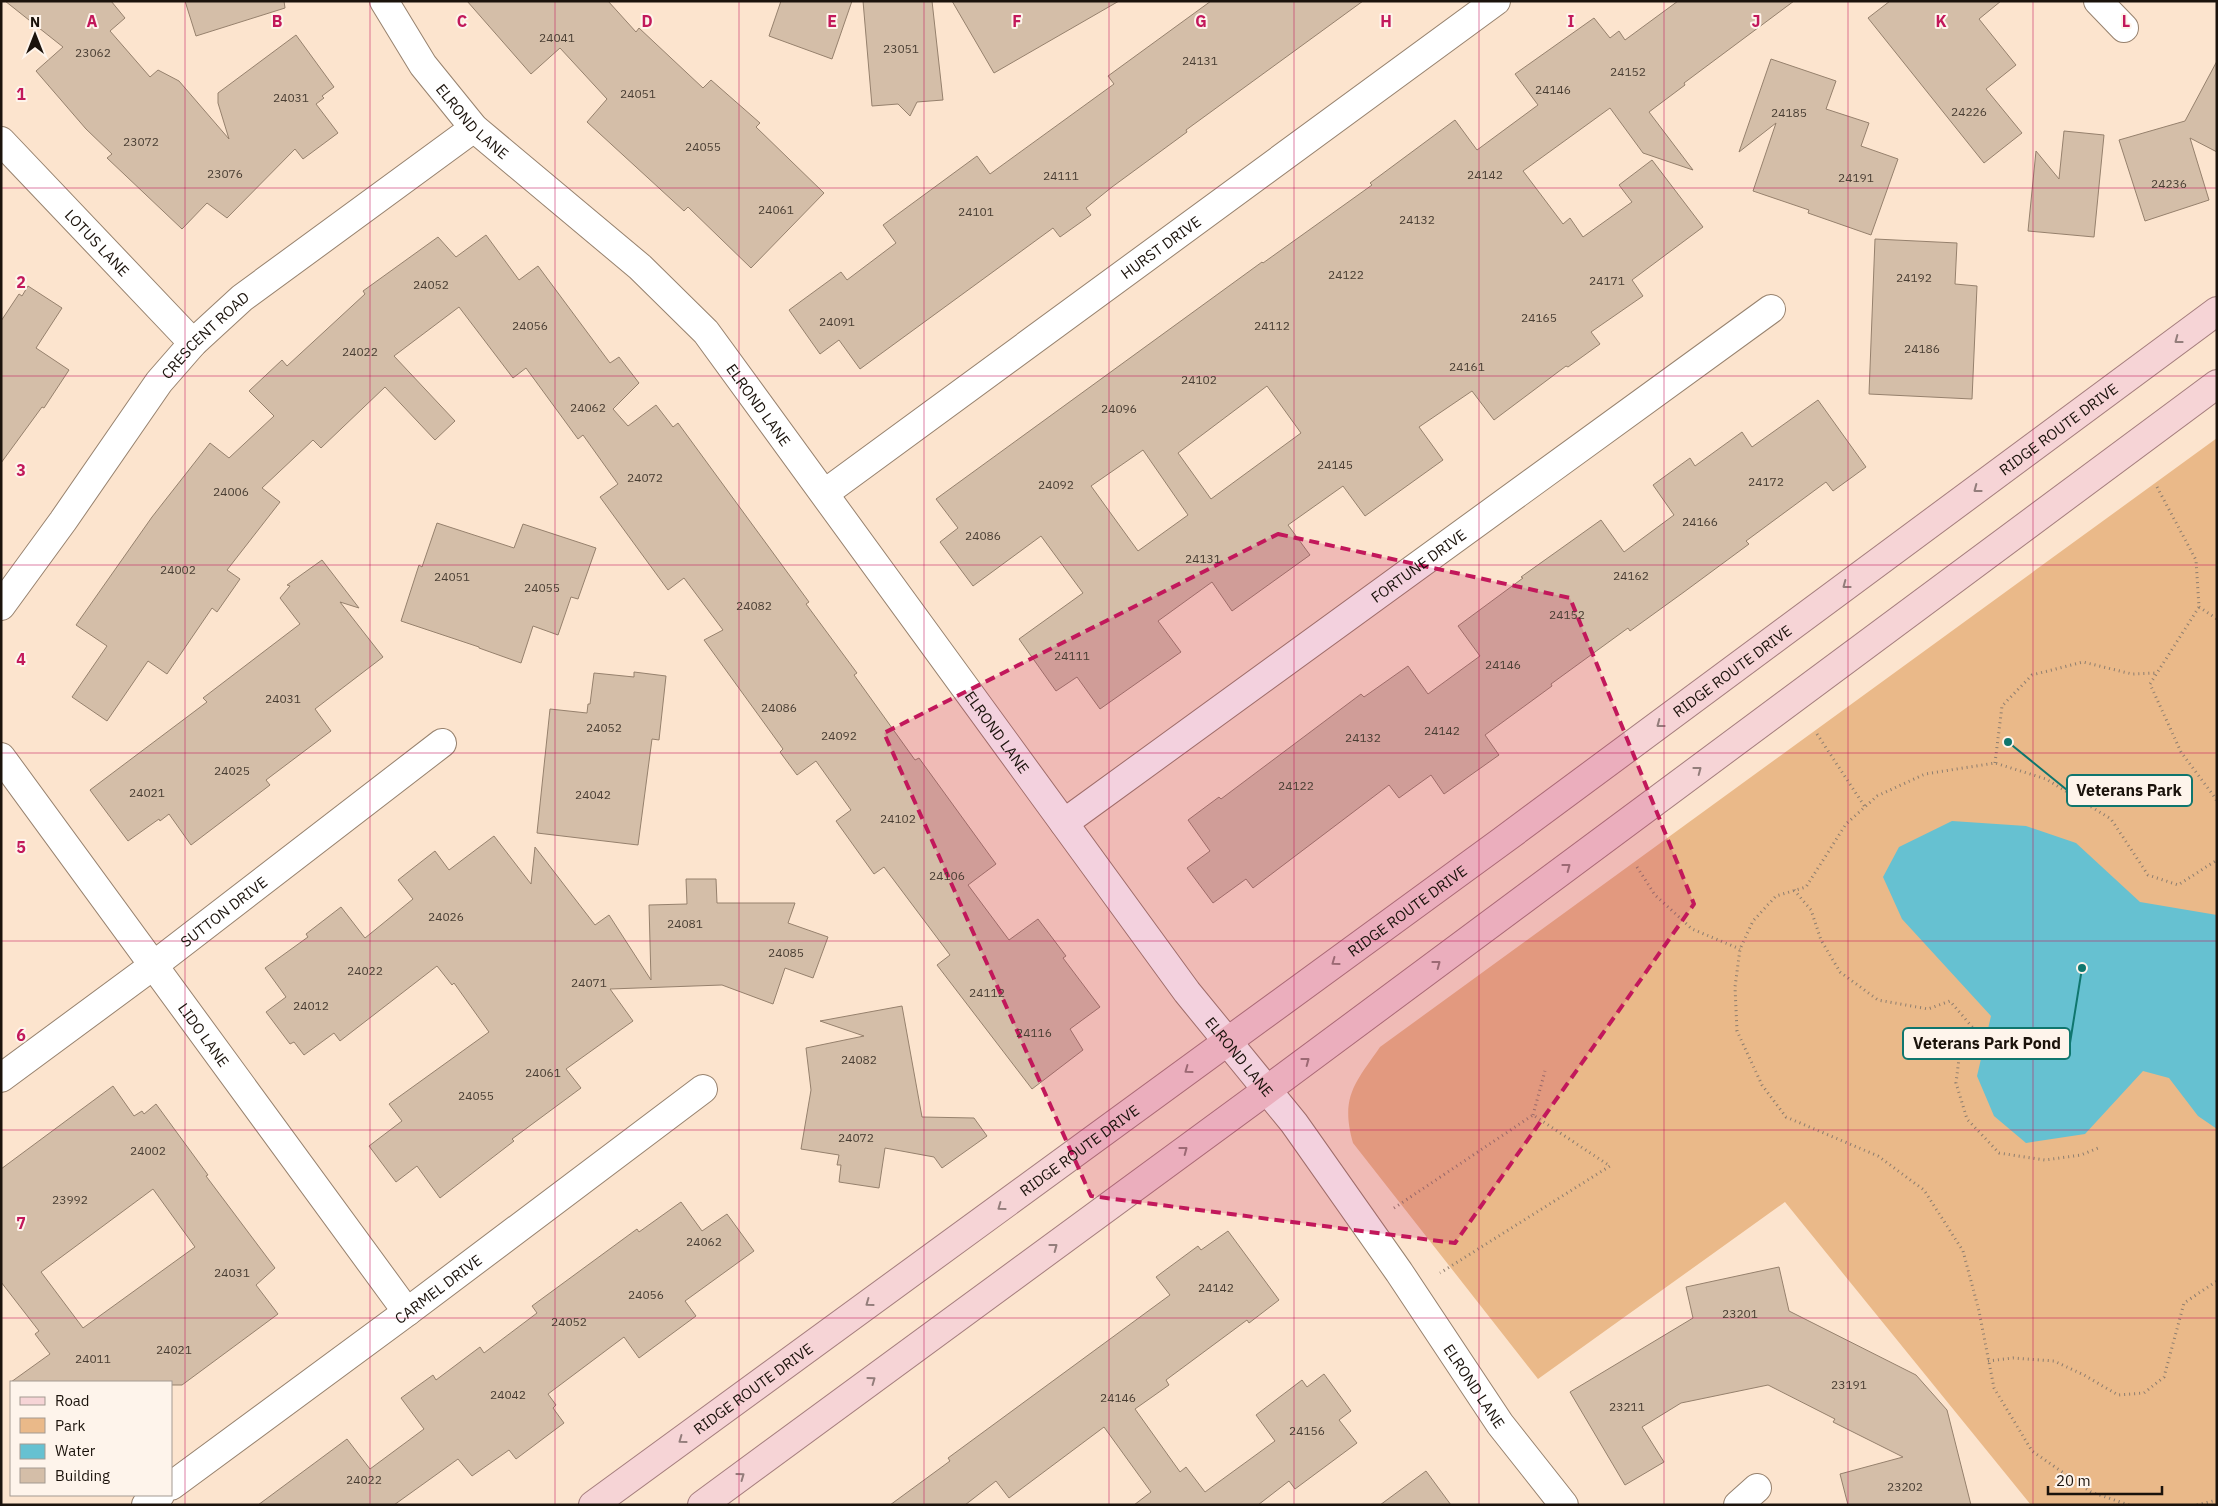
<svg xmlns="http://www.w3.org/2000/svg" width="2218" height="1506" font-family="'IBM Plex Sans',sans-serif">
<style>
.green{fill:#eab989}
.water{fill:#66c1d1}
.building{fill:#d4bea8;stroke:#96816d;fill-rule:evenodd}
.lines{fill:none;stroke-linecap:round;stroke-linejoin:round}
.minor-casing{stroke:#97826e;stroke-width:30}
.major-casing{stroke:#a57e7d;stroke-width:30}
.path{stroke:#8d7d6e;stroke-width:3;stroke-dasharray:1 4;stroke-linecap:butt}
.minor{stroke:#fff;stroke-width:28}
.major{stroke:#f6d4d6;stroke-width:28}
.oneway{stroke:#937d7b}
.marked{fill:#c2185b;fill-opacity:0.2;stroke:#c2185b;stroke-width:4;stroke-dasharray:10 6;stroke-linejoin:round}
.grid{fill:none;stroke:#c2185b;stroke-width:1;stroke-opacity:0.55}
.labels{text-anchor:middle;dominant-baseline:central;stroke-width:4;stroke-linejoin:round;paint-order:stroke}
.number-label{font-size:12px;fill:#493e33}
.street-label{font-size:15px;fill:#1b130c;stroke:#fef4eb}
.grid-label{font-size:16px;text-anchor:middle;font-weight:bold;fill:#c2185b;stroke:#fef4eb;stroke-width:4;stroke-linejoin:round;paint-order:stroke}
.leader{fill:none;stroke:#0f766e;stroke-width:2}
.callout-dot{fill:#0f766e;stroke:#fef4eb;stroke-width:2}
.callout{fill:#fef4eb;stroke:#0f766e;stroke-width:2}
.callout-label{font-size:16px;text-anchor:middle;font-weight:bold;fill:#1b130c}
</style>
<rect width="100%" height="100%" fill="#fce4ce"/>
<path class="green" d="M2217,438v1067h-186l-246,-303 -247,177 -185,-236c-13,-46 2,-60 27,-96z"/>
<path class="water" d="M1952,821l74,5 50,17 64,59 77,13v214l-19,-13 -29,-38 -26,-7 -58,63 -59,9 -32,-27 -17,-40 14,-60 -89,-97 -19,-42 16,-30z"/>
<g class="building">
<path d="M5,1h106l14,17 -15,13 40,46 8,-7 21,11 50,58 -11,-36v-10l78,-58 38,52 -12,9 2,2 -8,6 22,29 -35,26 -8,-10 -68,69 -20,-15 -25,26 -75,-71 5,-4 -26,-25 -50,-58 27,-24z"/>
<path d="M185,1h99l1,7 -89,28z"/>
<path d="M467,1h141l28,31 3,-4 64,60 8,-8 49,43 -4,4 68,66 -73,75 -63,-61 -4,4 -97,-89 20,-23 -47,-51 -29,26z"/>
<path d="M781,1h71l-20,58 -63,-23z"/>
<path d="M863,1h69l11,99 -26,2 -7,14 -12,-12 -26,2z"/>
<path d="M952,1h167l-125,72z"/>
<path d="M1211,1h152l-177,129 1,2 -75,55 -26,21 5,7 -31,22 -7,-9 -193,141 -21,-29 -19,14 -31,-44 52,-38 6,8 49,-37 -13,-18 94,-69 13,18 124,-90 -6,-8z"/>
<path d="M1678,1h116l-110,82 1,2 -36,27 44,58 -50,-17 -33,-45 -87,63 40,53 7,-6 13,19 49,-35 -13,-17 33,-25 51,67 -71,53 11,16 -52,36 9,12 -32,23 -2,-1 -72,54 -22,-29 -53,36 24,33 -78,56 -22,-30 -55,39 22,30 -78,56 -20,-29 -54,39 23,31 -81,57 -23,-32 -21,14 -37,-52 64,-46 -42,-57 -68,50 -33,-44 18,-14 -22,-29 326,-237 1,1 109,-78 -2,-2 85,-63 22,30 61,-45 -23,-31 79,-56 16,20 9,-7 6,9zM1267,386l34,47 -90,66 -33,-46zM1143,450l45,65 -50,36 -47,-65z"/>
<path d="M1890,1h111l-22,18 37,46 -30,24 36,44 -38,30 -116,-145z"/>
<path d="M1771,59l65,22 -10,28 43,14 -8,23 37,13 -27,76 -63,-22 1,-3 -56,-19 23,-68 -37,29z"/>
<path d="M2217,61v91l-27,-14 19,62 -64,21 -26,-81 66,-19z"/>
<path d="M2064,131l40,4 -10,102 -66,-6 8,-80 23,28z"/>
<path d="M486,235l33,45 19,-14 72,97 9,-6 20,26 -26,26 15,17 28,-21 17,22 5,-4 131,179 -3,2 51,69 -3,2 61,85 4,-2 77,106 -28,21 41,55 29,-21 28,37 -3,2 37,49 -30,22 13,21 -51,39 -95,-124 13,-10 -66,-88 -10,7 -38,-53 15,-11 -35,-49 -19,14 -17,-23 3,-3 -79,-109 19,-10 -39,-52 -16,12 -68,-93 18,-13 -35,-49 -5,4 -52,-71 -13,10 -54,-71 -65,49 61,65 -20,19 -50,-53 -64,61 -8,-8 -51,48 18,14 -53,68 13,9 -23,33 -5,-4 -45,66 -19,-13 -41,60 -35,-24 35,-51 -31,-21 76,-108 58,-74 19,15 45,-42 -25,-25 33,-31 5,6 78,-72 -2,-3 75,-54 18,20z"/>
<path d="M1875,239l82,4 -2,41 22,2 -5,113 -103,-5z"/>
<path d="M28,286l34,22 -26,40 33,22 -25,38 -2,-1 -41,56v-142l18,-27 3,2z"/>
<path d="M1818,400l48,67 -33,24 -7,-9 -80,59 3,3 -65,48 -54,39 -2,-3 -77,56 1,2 -67,49 14,20 -55,39 -13,-19 -32,23 -10,-13 -136,103 -7,-9 -33,24 -26,-35 23,-17 -22,-31 31,-23 2,2 140,-105 3,3 44,-31 20,28 52,-38 -22,-30 65,-48 -2,-1 80,-57 23,32 50,-37 -21,-30 37,-27 5,8 47,-34 10,15z"/>
<path d="M437,523l77,25 9,-24 73,24 -18,51 -7,-2 -13,38 -25,-9 -12,37 -42,-15v-1l-78,-26 18,-56 3,2z"/>
<path d="M322,560l37,48 -19,-6 43,55 -68,52 16,22 -65,49 4,5 -79,60 -22,-31 -9,7 -1,-2 -31,22 -38,-51 117,-88 -4,-4 97,-74 -20,-26 10,-12 -3,-1z"/>
<path d="M634,672l32,4 -7,64 -7,-1 -14,106 -101,-12 13,-124 37,4 1,-9h2l4,-31 40,4z"/>
<path d="M494,836l37,48 4,-37 60,78 14,-10 42,65 -2,-75 38,-1 -1,-25h30l1,24h78l-7,20 40,14 -15,41 -28,-10 -12,36 -51,-19 -112,4 23,32 -67,48 15,19 -69,51 2,2 -74,57 -23,-32 -21,16 -27,-36 33,-25 -13,-17 100,-72 -35,-49 -2,2 -15,-19 -97,75 -6,-8 -30,22 -10,-13 -4,2 -24,-32 20,-15 -21,-29 43,-31 -2,-3 35,-27 24,31 48,-39 -15,-19 37,-29 14,19z"/>
<path d="M902,1006l20,111 52,1 13,18 -45,32 -8,-11 -49,-9 -6,40 -40,-6 2,-17h-4l2,-10 -38,-6 10,-59 -5,-42 58,-12 -44,-15z"/>
<path d="M113,1086l21,30 8,-5 2,3 12,-10 52,71 -2,1 69,92 -19,17 22,29 -96,71h-11v-3h-160l39,-28 -15,-20 4,-3 -38,-49v-113zM153,1189l42,58 -112,81 -42,-56z"/>
<path d="M681,1202l21,29 25,-17 27,37 -69,50 11,15 -57,42 -15,-21 -76,57 8,11 -3,3 11,15 -48,36 -7,-9 -37,26 -14,-17 -64,46h-136l89,-66 23,30 54,-40 -23,-31 32,-23 3,5 44,-33 4,6 53,-40 -5,-7 105,-77 2,3z"/>
<path d="M1228,1231l51,69 -30,23 -2,-3 -81,60 3,5 -34,24 45,63 6,-5 19,25 70,-51 -19,-26 46,-35 5,7 17,-13 27,37 -12,9 18,23 -62,46 -6,-8 -31,24h-124l17,-13 -47,-65 -95,71 -13,-17 -31,24h-75l60,-44 -2,-3 222,-163 -14,-18 42,-31 3,4z"/>
<path d="M1779,1267l10,44 127,64 31,35 24,95h-123l-8,-31 63,-17 -70,-35 2,-3 -67,-34 -87,18 -39,24 22,35 -39,23 -55,-93 123,-74 -7,-31z"/>
<path d="M1426,1471l25,34h-71z"/>
</g>
<g class="lines">
<defs>
<g id="minor">
<path id="s1" d="M384,1l39,64 51,63 166,139 66,65 481,660 107,131 105,149 101,152 64,81"/>
<path d="M2098,1l26,27"/>
<path id="s2" d="M1,141l192,202"/>
<path id="s3" d="M825,493l671,-492"/>
<path id="s4" d="M1,606l62,-85 96,-139 34,-39 49,-45 232,-170"/>
<path id="s5" d="M1,757l406,555"/>
<path id="s6" d="M1064,823l707,-514"/>
<path id="s7" d="M1,1078l153,-113 288,-222"/>
<path id="s8" d="M171,1486l236,-174 296,-223"/>
<path d="M146,1505l14,-10"/>
<path d="M1738,1505l19,-17"/>
</g>
<g id="major">
<path id="s9" d="M593,1505l909,-664 715,-530"/>
<path d="M702,1505l565,-415 950,-706"/>
</g>
</defs>
<use href="#minor" class="minor-casing"/>
<use href="#major" class="major-casing"/>
<g class="path">
<path d="M2157,487l39,73 3,47 -49,77 31,68 35,47 1,4"/>
<path d="M2199,607l18,12"/>
<path d="M1817,734l48,73"/>
<path d="M1995,763l7,-57 30,-31 51,-13 49,12 25,-1"/>
<path d="M1637,867l18,28 37,34 48,20"/>
<path d="M1794,890l17,20 10,30 19,32 38,28 50,9 22,-8 23,27 -13,22 -4,33 11,36 32,34 46,7 36,-5 17,-7"/>
<path d="M1533,1115l12,-44"/>
<path d="M1394,1208l139,-93 77,51 -170,107"/>
<path d="M1988,1361l25,-3 41,3 30,14 34,20 26,-2 20,-16 20,-74 33,-22"/>
<path d="M2129,1505l-38,-13 -59,-41 -38,-63 -15,-77 -16,-60 -39,-61 -46,-34 -92,-39 -24,-32 -25,-54 -2,-44 5,-38 13,-28 23,-25 30,-9 40,-63 31,-28 48,-22 70,-11 51,16 65,40 37,56 30,10 39,-25"/>
<path d="M2197,1505l20,-5"/>
</g>
<use href="#minor" class="minor"/>
<use href="#major" class="major"/>
</g>
<defs><path id="oneway-chevron" d="M-2-3.5L2.5 0L-2 3.5" fill="none" stroke-width="1.6" stroke-linecap="round" stroke-linejoin="round" transform="scale(1.25)"/></defs>
<g class="oneway">
<use href="#oneway-chevron" transform="translate(2178 340) rotate(143)"/>
<use href="#oneway-chevron" transform="translate(1977 489) rotate(143)"/>
<use href="#oneway-chevron" transform="translate(1846 585) rotate(143)"/>
<use href="#oneway-chevron" transform="translate(1660 724) rotate(143)"/>
<use href="#oneway-chevron" transform="translate(1698 770) rotate(-37)"/>
<use href="#oneway-chevron" transform="translate(1567 867) rotate(-37)"/>
<use href="#oneway-chevron" transform="translate(1335 962) rotate(144)"/>
<use href="#oneway-chevron" transform="translate(1437 964) rotate(-37)"/>
<use href="#oneway-chevron" transform="translate(1306 1061) rotate(-37)"/>
<use href="#oneway-chevron" transform="translate(1188 1070) rotate(144)"/>
<use href="#oneway-chevron" transform="translate(1184 1150) rotate(-37)"/>
<use href="#oneway-chevron" transform="translate(1001 1207) rotate(144)"/>
<use href="#oneway-chevron" transform="translate(1054 1247) rotate(-37)"/>
<use href="#oneway-chevron" transform="translate(869 1303) rotate(144)"/>
<use href="#oneway-chevron" transform="translate(872 1380) rotate(-36)"/>
<use href="#oneway-chevron" transform="translate(682 1440) rotate(144)"/>
<use href="#oneway-chevron" transform="translate(741 1476) rotate(-36)"/>
</g>
<path class="marked" d="M1278,534l292,64 124,306 -239,339 -364,-47 -207,-463z"/>
<path class="grid" d="M185,1v1504M370,1v1504M555,1v1504M739,1v1504M924,1v1504M1109,1v1504M1294,1v1504M1479,1v1504M1664,1v1504M1848,1v1504M2033,1v1504M1,188h2216M1,376h2216M1,565h2216M1,753h2216M1,941h2216M1,1130h2216M1,1318h2216"/>
<g class="labels">
<g class="number-label">
<text x="557" y="37">24041</text>
<text x="901" y="48">23051</text>
<text x="93" y="52">23062</text>
<text x="1200" y="60">24131</text>
<text x="1628" y="71">24152</text>
<text x="1553" y="89">24146</text>
<text x="638" y="93">24051</text>
<text x="291" y="97">24031</text>
<text x="1969" y="111">24226</text>
<text x="1789" y="112">24185</text>
<text x="141" y="141">23072</text>
<text x="703" y="146">24055</text>
<text x="225" y="173">23076</text>
<text x="1485" y="174">24142</text>
<text x="1061" y="175">24111</text>
<text x="1856" y="177">24191</text>
<text x="2169" y="183">24236</text>
<text x="776" y="209">24061</text>
<text x="976" y="211">24101</text>
<text x="1417" y="219">24132</text>
<text x="1346" y="274">24122</text>
<text x="1914" y="277">24192</text>
<text x="1607" y="280">24171</text>
<text x="431" y="284">24052</text>
<text x="1539" y="317">24165</text>
<text x="837" y="321">24091</text>
<text x="530" y="325">24056</text>
<text x="1272" y="325">24112</text>
<text x="1922" y="348">24186</text>
<text x="360" y="351">24022</text>
<text x="1467" y="366">24161</text>
<text x="1199" y="379">24102</text>
<text x="588" y="407">24062</text>
<text x="1119" y="408">24096</text>
<text x="1335" y="464">24145</text>
<text x="645" y="477">24072</text>
<text x="1766" y="481">24172</text>
<text x="1056" y="484">24092</text>
<text x="231" y="491">24006</text>
<text x="1700" y="521">24166</text>
<text x="983" y="535">24086</text>
<text x="1203" y="558">24131</text>
<text x="178" y="569">24002</text>
<text x="1631" y="575">24162</text>
<text x="452" y="576">24051</text>
<text x="542" y="587">24055</text>
<text x="754" y="605">24082</text>
<text x="1567" y="614">24152</text>
<text x="1072" y="655">24111</text>
<text x="1503" y="664">24146</text>
<text x="283" y="698">24031</text>
<text x="779" y="707">24086</text>
<text x="604" y="727">24052</text>
<text x="1442" y="730">24142</text>
<text x="839" y="735">24092</text>
<text x="1363" y="737">24132</text>
<text x="232" y="770">24025</text>
<text x="1296" y="785">24122</text>
<text x="147" y="792">24021</text>
<text x="593" y="794">24042</text>
<text x="898" y="818">24102</text>
<text x="947" y="875">24106</text>
<text x="446" y="916">24026</text>
<text x="685" y="923">24081</text>
<text x="786" y="952">24085</text>
<text x="365" y="970">24022</text>
<text x="589" y="982">24071</text>
<text x="987" y="992">24112</text>
<text x="311" y="1005">24012</text>
<text x="1034" y="1032">24116</text>
<text x="859" y="1059">24082</text>
<text x="543" y="1072">24061</text>
<text x="476" y="1095">24055</text>
<text x="856" y="1137">24072</text>
<text x="148" y="1150">24002</text>
<text x="70" y="1199">23992</text>
<text x="704" y="1241">24062</text>
<text x="232" y="1272">24031</text>
<text x="1216" y="1287">24142</text>
<text x="646" y="1294">24056</text>
<text x="1740" y="1313">23201</text>
<text x="569" y="1321">24052</text>
<text x="174" y="1349">24021</text>
<text x="93" y="1358">24011</text>
<text x="1849" y="1384">23191</text>
<text x="508" y="1394">24042</text>
<text x="1118" y="1397">24146</text>
<text x="1627" y="1406">23211</text>
<text x="1307" y="1430">24156</text>
<text x="364" y="1479">24022</text>
<text x="1905" y="1486">23202</text>
</g>
<g class="street-label">
<text stroke="none"><textPath href="#s1" startOffset="150">ELROND LANE</textPath></text>
<text stroke="none"><textPath href="#s2" startOffset="140">LOTUS LANE</textPath></text>
<text stroke="none"><textPath href="#s3" startOffset="416">HURST DRIVE</textPath></text>
<text stroke="none"><textPath href="#s4" startOffset="340">CRESCENT ROAD</textPath></text>
<text stroke="none"><textPath href="#s1" startOffset="555">ELROND LANE</textPath></text>
<text stroke="none"><textPath href="#s9" startOffset="1818">RIDGE ROUTE DRIVE</textPath></text>
<text stroke="none"><textPath href="#s6" startOffset="438">FORTUNE DRIVE</textPath></text>
<text stroke="none"><textPath href="#s9" startOffset="1412">RIDGE ROUTE DRIVE</textPath></text>
<text stroke="none"><textPath href="#s1" startOffset="960">ELROND LANE</textPath></text>
<text stroke="none"><textPath href="#s9" startOffset="1008">RIDGE ROUTE DRIVE</textPath></text>
<text stroke="none"><textPath href="#s7" startOffset="278">SUTTON DRIVE</textPath></text>
<text stroke="none"><textPath href="#s5" startOffset="344">LIDO LANE</textPath></text>
<text stroke="none"><textPath href="#s1" startOffset="1365">ELROND LANE</textPath></text>
<text stroke="none"><textPath href="#s9" startOffset="602">RIDGE ROUTE DRIVE</textPath></text>
<text stroke="none"><textPath href="#s8" startOffset="332">CARMEL DRIVE</textPath></text>
<text stroke="none"><textPath href="#s1" startOffset="1770">ELROND LANE</textPath></text>
<text stroke="none"><textPath href="#s9" startOffset="198">RIDGE ROUTE DRIVE</textPath></text>
</g>
</g>
<g class="grid-label">
<text x="92" y="27">A</text>
<text x="277" y="27">B</text>
<text x="462" y="27">C</text>
<text x="647" y="27">D</text>
<text x="832" y="27">E</text>
<text x="1017" y="27">F</text>
<text x="1201" y="27">G</text>
<text x="1386" y="27">H</text>
<text x="1571" y="27">I</text>
<text x="1756" y="27">J</text>
<text x="1941" y="27">K</text>
<text x="2126" y="27">L</text>
<text x="21" y="100">1</text>
<text x="21" y="288">2</text>
<text x="21" y="476">3</text>
<text x="21" y="665">4</text>
<text x="21" y="853">5</text>
<text x="21" y="1041">6</text>
<text x="21" y="1229">7</text>
</g>
<path class="leader" d="M2008 742L2067 790M2082 968L2070 1043"/>
<g class="callout-dot">
<circle cx="2008" cy="742" r="5"/>
<circle cx="2082" cy="968" r="5"/>
</g>
<g class="callout">
<rect x="2067" y="775" width="125" height="31" rx="5"/>
<rect x="1903" y="1028" width="167" height="31" rx="5"/>
</g>
<g class="callout-label">
<text x="2129" y="796">Veterans Park</text>
<text x="1987" y="1049">Veterans Park Pond</text>
</g>
<rect width="2218" height="1506" fill="none" stroke="#1b130c" stroke-width="5"/>
<rect x="10" y="1381" width="162" height="115" fill="#fef4eb" stroke="#a39a92"/>
<rect x="20" y="1397" width="25" height="8" fill="#f6d4d6" stroke="#a39a92"/>
<text x="55" y="1406" font-size="15" fill="#1b130c">Road</text>
<rect x="20" y="1418" width="25" height="15" fill="#eab989" stroke="#a39a92"/>
<text x="55" y="1431" font-size="15" fill="#1b130c">Park</text>
<rect x="20" y="1444" width="25" height="15" fill="#66c1d1" stroke="#a39a92"/>
<text x="55" y="1456" font-size="15" fill="#1b130c">Water</text>
<rect x="20" y="1468" width="25" height="15" fill="#d4bea8" stroke="#a39a92"/>
<text x="55" y="1481" font-size="15" fill="#1b130c">Building</text>
<g transform="translate(35 35)" stroke="#fef4eb" stroke-width="4" paint-order="stroke">
<path d="M0-4L9 19L0 12L-9 19Z" fill="#1b130c"/>
<text y="-8" font-size="14" font-weight="bold" text-anchor="middle" fill="#1b130c">N</text>
</g>
<path d="M2048 1486v8h114v-8" fill="none" stroke="#1b130c" stroke-width="2.5"/>
<text x="2056" y="1486" font-size="15" fill="#1b130c" stroke="#fef4eb" stroke-width="4" paint-order="stroke">20 m</text>
</svg>
